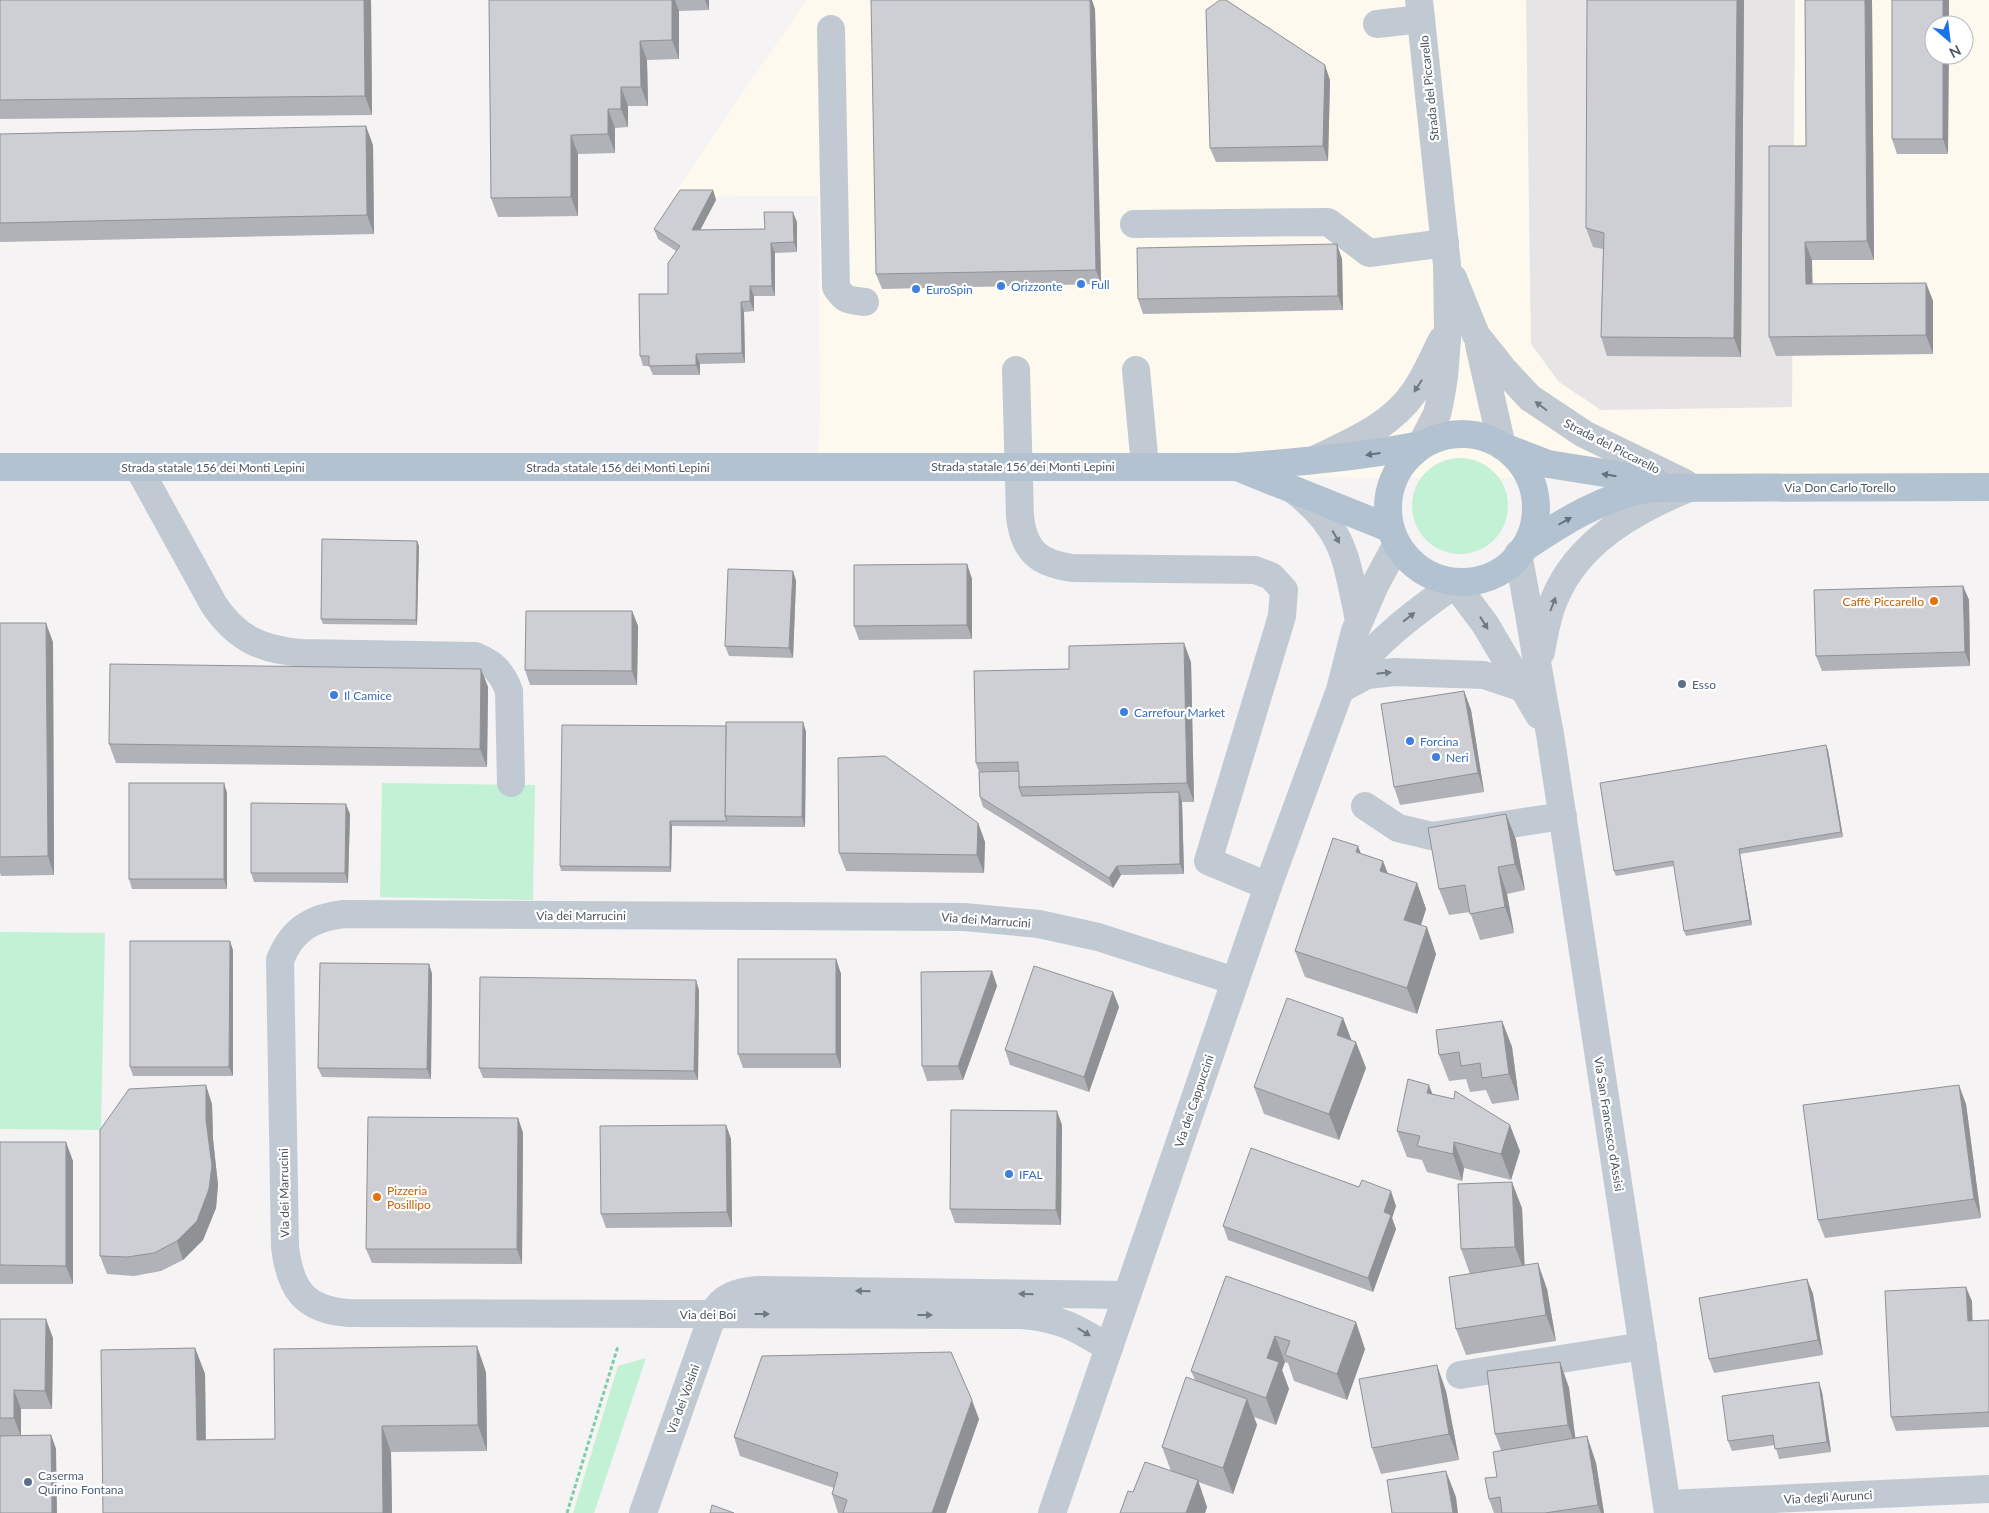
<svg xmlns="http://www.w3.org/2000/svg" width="1989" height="1513" font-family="Lato,sans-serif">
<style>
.commercial{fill:#fdf9ef;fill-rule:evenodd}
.education{fill:#e6e4e5}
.green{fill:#c3f1d5}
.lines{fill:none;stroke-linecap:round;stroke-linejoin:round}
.path{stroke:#7ad0a6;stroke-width:3;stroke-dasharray:4 2.5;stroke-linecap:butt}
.minor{stroke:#c1cad2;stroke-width:28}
.major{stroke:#b3c2d1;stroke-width:28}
.wall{fill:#b0b2b7}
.shaded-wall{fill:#909195}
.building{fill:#cdcfd5;stroke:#909195}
.oneway{fill:#6e7983}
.oneway2{fill:#64717d}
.shop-dot{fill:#3f7fe0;stroke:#fff;stroke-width:2}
.food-dot{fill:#e8710a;stroke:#fff;stroke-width:2}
.service-dot{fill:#5c6f8a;stroke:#fff;stroke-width:2}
.labels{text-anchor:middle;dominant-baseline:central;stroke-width:4.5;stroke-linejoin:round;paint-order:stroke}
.street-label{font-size:12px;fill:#4a5661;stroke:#fff}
.shop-label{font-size:12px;fill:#366cbe;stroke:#fff;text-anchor:start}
.food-label{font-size:12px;fill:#c56008;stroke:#fff;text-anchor:end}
.service-label{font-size:12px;fill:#4e5e75;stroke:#fff;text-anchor:start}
</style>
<rect width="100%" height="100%" fill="#f5f3f3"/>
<path class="commercial" d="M806,0h1183v479l-1172,-2 3,-68 -2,-213 -146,1zM1934,25h30v30h-30z"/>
<path class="education" d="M1526,0h269l-3,407 -191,3 -42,-28 -28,-38z"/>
<g class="green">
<circle cx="1460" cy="506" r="48"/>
<path d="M382,783l153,2 -2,115 -153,-3z"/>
<path d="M0,932l105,1 -4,197 -101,-1z"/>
<path d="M646,1358l-52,155h-21l45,-147z"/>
</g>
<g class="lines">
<path class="path" d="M567,1513l51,-167"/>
<g class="minor">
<path d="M1419,0l28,265 1,62 -4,50 -4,24 -3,13 -16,31"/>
<path d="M1377,24l44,-5"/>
<path d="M831,29l5,258c9,14 12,13 29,15"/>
<path d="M1134,224l194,-2 41,31 76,-10"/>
<path d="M1453,278l23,57 27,34 27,29 54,36 101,49"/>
<path d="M1479,345l23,101"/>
<path d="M1016,370l4,147c4,34 18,46 52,51l183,2 16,6 13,14 -2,26 -74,245 60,25"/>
<path d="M1136,370l9,96"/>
<path d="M1318,458c36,-17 74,-33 97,-67 11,-16 18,-34 27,-51"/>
<path d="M138,467l76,138c23,34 48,45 88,48l173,3c19,8 27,16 34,35l2,92"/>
<path d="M1295,491c51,40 51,69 64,129"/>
<path d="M1518,554c12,60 20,120 32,180l118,779"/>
<path d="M1541,652c3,-18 6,-35 13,-52 23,-58 81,-90 135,-112"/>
<path d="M1345,683c30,-41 69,-70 110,-99l30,40 54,91"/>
<path d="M1343,688l24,-13 28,-3 89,3 39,13"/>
<path d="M1365,806l33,22 34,8 131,-20"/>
<path d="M1109,1348c-32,-20 -49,-30 -87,-33l-673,-2c-45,-3 -59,-24 -64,-66l-5,-287c12,-30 31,-42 63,-46l621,3 75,7 59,13 137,44"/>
<path d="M1460,1375l183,-29"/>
<path d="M1667,1504l322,-15"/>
<path d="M643,1513l70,-199c9,-18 25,-22 44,-24l370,5"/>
<path d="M1052,1513l216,-627 72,-196 15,-59 21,-48 21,-39"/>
</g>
<g class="major">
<circle cx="1462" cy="508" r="74"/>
<path d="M1509,449l39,15 107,17"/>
<path d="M0,467h1236c62,-5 124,-10 185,-22"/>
<path d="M1242,469l147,59"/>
<path d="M1524,548c40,-27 80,-52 128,-60l337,-1"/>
</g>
</g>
<g class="wall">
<path d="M0,0h371l1,115 -372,4z"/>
<path d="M489,0h220v10l-30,1v48l-32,1 1,46h-20v21l-13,1v25l-37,1v62l-80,1 -7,-19z"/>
<path d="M1744,0l-3,357 -134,-1 -6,-19 2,-88 -10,-2 -7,-19z"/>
<path d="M1805,0h67l2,260h-62v24l114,-1 7,18v53l-157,2 -7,-19 37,-191z"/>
<path d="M1892,0h57v25h-15l14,129h-51l-5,-15z"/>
<path d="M1095,9l6,275 -219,5 -6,-15z"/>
<path d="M1330,80l-2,81 -112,1 -6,-14z"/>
<path d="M0,134l373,11 1,89 -374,8z"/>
<path d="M713,190l3,10 -16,30 65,-1 32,-7v30l-22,1v43h-21v15l-10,1 1,51 -45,1v11h-47l-4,-9h-6l-3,-10 28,-62 8,-43 -18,-12 -4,-10z"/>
<path d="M1342,259l1,51 -200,4 -5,-15z"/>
<path d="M419,546l-2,79 -94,-1 -2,-5z"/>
<path d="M967,564l5,15v60l-113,1 -5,-14z"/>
<path d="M793,571l3,10 -3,77 -64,-2 -4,-10z"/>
<path d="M1963,586l6,14 1,66 -148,5 -6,-15z"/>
<path d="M632,611l6,15 -1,59h-107l-5,-15z"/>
<path d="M0,623l53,19 1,233 -53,1 -1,-3z"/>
<path d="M1191,662l3,140h-12l2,72 -63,1 -8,13 -130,-81 -3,-10 -1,-25 -3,-9 93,-94z"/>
<path d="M481,669l7,18 -1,80 -371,-4 -7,-19z"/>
<path d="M1464,691l7,19 13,82 -84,13 -6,-18z"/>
<path d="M803,722l3,10 -1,95 -133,-1 -1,46 -110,-1 -1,-5 166,-140z"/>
<path d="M1828,750l15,87 -103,17 12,71 -66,11 -2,-5 -10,-65 -58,10 -2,-5z"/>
<path d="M227,793v96h-95l-3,-10z"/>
<path d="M350,814l-2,69 -94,-1 -3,-9z"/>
<path d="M1506,814l10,26 9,50 -18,4 7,39 -34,7 -10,-28 -21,3 -10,-26z"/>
<path d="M978,823l7,19 -1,31 -138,-2 -7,-18z"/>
<path d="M1361,854l27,19 29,10 9,26 -5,16 15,29 -19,60 -112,-37 -10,-26z"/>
<path d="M233,950v126h-100l-3,-9z"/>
<path d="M836,959l5,15v94h-98l-5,-14z"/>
<path d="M429,964l3,10 -1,105 -109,-2 -4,-9z"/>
<path d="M992,971l5,15 -34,94 -36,1 -5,-15z"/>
<path d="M699,990l-1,90 -215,-2 -4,-10z"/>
<path d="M1113,992l6,15 -30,85 -79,-27 -5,-15z"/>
<path d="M1343,1018l8,22 15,28 -27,72 -75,-26 -10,-27z"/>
<path d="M1502,1021l10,26 7,53 -27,4 -6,-14 -16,2 -4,-13 -17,2 -10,-26z"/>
<path d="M1433,1094l87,57 -9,29 -47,-12 -2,13 -35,-9 -5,-12 -15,-3 -10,-26z"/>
<path d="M212,1104l1,35 5,46 -2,23 -13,32 -20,20 -22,11 -27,5 -27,-2 -7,-18z"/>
<path d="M1966,1104l15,114 -156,20 -7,-18z"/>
<path d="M518,1118l5,15 -1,131 -150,-1 -6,-14z"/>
<path d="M726,1125l5,14 1,88 -126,1 -5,-14z"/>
<path d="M1062,1125l-1,100 -106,-2 -5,-14z"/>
<path d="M0,1142l73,19v123h-73z"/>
<path d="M1396,1206l-4,12 4,11 -23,63 -145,-52 -5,-14z"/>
<path d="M1522,1208l2,57 23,24 9,52 -90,14 -10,-26 14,-55 -9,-25z"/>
<path d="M1226,1276l139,73 -18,51 -53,-19 -6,-18 -3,-1 -3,8 7,19 -13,36 -22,-8 3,8 -24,69 -35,-12 9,25 -2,6 -72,-21 38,-21 -9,-24 33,-67 -4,-9z"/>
<path d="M1807,1279l6,15 10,61 -109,18 -5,-14z"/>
<path d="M1972,1301v20l17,-1v107l-93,4 -5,-14z"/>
<path d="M0,1319l53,19 -1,71h-31v26h30l5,14 -56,64z"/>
<path d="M195,1348l10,26 1,66 69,-1 211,-67 1,79 -96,1 1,61h-289z"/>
<path d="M1560,1362l9,26 6,50 12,-2 9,27 8,50h-110l-5,-14 8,-22 4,-27 -6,-16z"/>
<path d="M1446,1391l13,69 -78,14 -9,-26z"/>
<path d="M1822,1392l9,60 -52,7 -4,-14 -43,6 -4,-10z"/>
<path d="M979,1419l-33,94h-108l-6,-19 2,-6 -94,-32 -6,-19z"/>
</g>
<g class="shaded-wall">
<path d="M364,0h7l1,115 -7,-19z"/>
<path d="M672,0h3l4,11v48l-7,-19z"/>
<path d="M705,0h4v10z"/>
<path d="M1090,0h2l3,9 6,275 -5,-14z"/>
<path d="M1737,0h7l-3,357 -7,-19z"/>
<path d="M1865,0h7l2,260 -7,-19z"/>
<rect x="1943" y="0" width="6" height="25"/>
<path d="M640,41l7,19 1,46 -7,-19z"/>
<path d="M1943,55h6l-1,99 -5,-15z"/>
<path d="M1325,65l5,15 -2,81 -5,-15z"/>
<path d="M621,87l7,19v21l-7,-18z"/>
<path d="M608,109l7,19v25l-7,-19z"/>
<path d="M366,126l7,19 1,89 -7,-19z"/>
<path d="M571,135l7,19v62l-7,-19z"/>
<path d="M713,190l3,10 -21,40 -3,-10z"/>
<path d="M793,212l4,10v30l-3,-10z"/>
<path d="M1805,242l7,18 1,42 -7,-18z"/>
<path d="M771,243l4,10v43l-3,-10z"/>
<path d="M1337,244l5,15 1,51 -5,-14z"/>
<path d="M1926,283l7,18v53l-7,-19z"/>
<path d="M750,286l4,10v15l-4,-10z"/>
<path d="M741,302l3,10 1,51 -3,-10z"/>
<path d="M696,354l4,10v11l-4,-10z"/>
<path d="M417,541l2,5 -2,79 -1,-5z"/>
<path d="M967,564l5,15v60l-5,-14z"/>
<path d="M793,571l3,10 -3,77 -4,-10z"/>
<path d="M1963,586l6,14 1,66 -5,-14z"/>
<path d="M632,611l6,15 -1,59 -5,-14z"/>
<path d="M46,623l7,19 1,233 -6,-19z"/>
<path d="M1184,643l7,19 3,140 -7,-19z"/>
<path d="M481,669l7,18 -1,80 -7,-18z"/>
<path d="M1464,691l7,19 13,82 -6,-19z"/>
<path d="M803,722l3,10 -1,95 -3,-10z"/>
<path d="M1826,745l2,5 15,87 -2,-5z"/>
<path d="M224,783l3,10v96l-3,-10z"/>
<path d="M1179,792l3,10 2,72 -4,-10z"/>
<path d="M346,804l4,10 -2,69 -3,-10z"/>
<path d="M1506,814l10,26 9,50 -10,-26z"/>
<path d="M670,821l2,5 -1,46 -1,-5z"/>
<path d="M978,823l7,19 -1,31 -7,-18z"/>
<path d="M1358,846l10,26 -12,-20z"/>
<path d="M1739,849l1,5 12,71 -2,-5z"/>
<path d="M1383,861l10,26 -13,-16z"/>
<path d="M1117,866l4,9 -8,13 -4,-10z"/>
<path d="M1498,867l9,27 7,39 -9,-26z"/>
<path d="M1417,883l9,26 -12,37 -10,-26z"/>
<path d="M1427,927l9,27 -19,60 -10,-26z"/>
<path d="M230,941l3,9v126l-4,-9z"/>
<path d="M836,959l5,15v94l-5,-14z"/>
<path d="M429,964l3,10 -1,105 -4,-10z"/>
<path d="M992,971l5,15 -34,94 -5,-14z"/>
<path d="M696,980l3,10 -1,90 -4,-9z"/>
<path d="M1113,992l6,15 -30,85 -5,-15z"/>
<path d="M1343,1018l10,26 -16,-9z"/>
<path d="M1502,1021l10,26 7,53 -10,-26z"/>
<path d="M1356,1042l10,26 -27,72 -10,-26z"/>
<path d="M206,1085l6,19 1,35 5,46 -2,23 -13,32 -20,20 -6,-19z"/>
<path d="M1429,1085l10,26 -12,-18z"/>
<path d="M1959,1085l7,19 15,114 -7,-19z"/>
<path d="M1057,1111l5,14 -1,100 -5,-15z"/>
<path d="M518,1118l5,15 -1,131 -5,-15z"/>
<path d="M726,1125l5,14 1,88 -5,-15z"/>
<path d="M1510,1125l10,26 -9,29 -10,-26z"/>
<path d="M66,1142l7,19v123l-7,-18z"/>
<path d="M1454,1142l10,26 -2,13 -9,-27z"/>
<path d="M1512,1182l10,26 3,65 -10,-26z"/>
<path d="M1391,1191l5,15 -4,12 4,11 -23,63 -5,-14 16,-66z"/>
<path d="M1538,1263l9,26 9,52 -10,-26z"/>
<path d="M1807,1279l6,15 10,61 -5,-15z"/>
<path d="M1966,1287l6,14 1,35 -5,-15z"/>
<path d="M46,1319l7,19 -1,71 -7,-18z"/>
<path d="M1356,1322l9,27 -18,51 -10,-26z"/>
<path d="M1275,1336l10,26 -3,8 7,19 -13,36 -10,-27 1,-40z"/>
<path d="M477,1346l9,26 1,79 -9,-26z"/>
<path d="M195,1348l10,26 1,92 -9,-26z"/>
<path d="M1560,1362l9,26 8,63 -9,-26z"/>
<path d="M1437,1365l9,26 13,69 -10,-26z"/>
<path d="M1819,1382l3,10 9,60 -4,-10z"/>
<path d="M14,1390l7,19v28l-7,-19z"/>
<path d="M1247,1399l10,26 -24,69 -10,-26z"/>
<path d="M972,1400l7,19 -33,94h-14z"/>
<path d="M382,1426l9,26 1,61h-9z"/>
<path d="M51,1435l5,14 1,64h-5z"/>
<path d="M1587,1436l9,27 8,50h-3l-3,-8z"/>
<path d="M1446,1471l10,26 2,16h-5z"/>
<path d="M1198,1480l9,27 -2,6h-19z"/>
</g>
<g class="building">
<path d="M0,0h364l1,96 -365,4z"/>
<path d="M489,0h183v40l-32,1 1,46h-20v22h-13v25l-37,1v62l-80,1z"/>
<path d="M871,0h219l6,270 -220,4z"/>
<path d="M1220,0h6l99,65 -2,81 -113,2 -4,-138z"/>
<path d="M1587,0h150l-3,338 -133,-1 3,-104 -18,-5z"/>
<path d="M1805,0h60l2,241 -62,1 1,42 120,-1v52l-157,2v-191h37z"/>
<path d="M1892,0h51v25h-9v30h9v84h-51z"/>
<path d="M366,126l1,89 -367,8v-89z"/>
<path d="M680,190h33l-21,40 73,-1 -1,-17h29l1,30 -23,1 1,43h-22v15l-9,1 1,51 -46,1v11l-47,1v-10h-9l-1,-62h29v-31l12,-17 -26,-17z"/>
<path d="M1337,244l1,52 -200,3 -1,-51z"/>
<path d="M322,539l95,2 -1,79 -95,-1z"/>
<path d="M967,564v61l-113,1v-61z"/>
<path d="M728,569l65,2 -4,77 -64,-2z"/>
<path d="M1963,586l2,66 -149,4 -2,-66z"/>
<path d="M526,611h106v60l-107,-1z"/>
<path d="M0,623h46l2,233 -48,1z"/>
<path d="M1184,643l3,140 -168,4 -1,-25 -42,1 -2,-92 95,-2v-23z"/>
<path d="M110,664l371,5 -1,80 -371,-5z"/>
<path d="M1464,691l14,82 -84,14 -13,-83z"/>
<path d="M726,722h77l-1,95 -77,-1z"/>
<path d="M562,725l164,1 -1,90 2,5h-57v46l-110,-1z"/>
<path d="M1826,745l15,87 -102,17 11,71 -66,11 -11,-70 -59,10 -14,-88z"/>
<path d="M885,756l93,67 -1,32 -138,-2 -1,-95z"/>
<path d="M1019,771v16l3,9 157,-4 1,72 -63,2 -8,12 -129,-81 -1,-25z"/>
<rect x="129" y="783" width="95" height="96"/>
<path d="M251,803l95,1 -1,69h-94z"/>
<path d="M1506,814l9,50 -17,3 7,40 -35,7 -5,-29 -26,4 -11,-61z"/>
<path d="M1333,838l25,8 -2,6 27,9 -3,10 37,12 -13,37 23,7 -20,61 -112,-37z"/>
<path d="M130,941h100l-1,126h-99z"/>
<rect x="738" y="959" width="98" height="95"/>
<path d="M320,963l109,1 -2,105 -109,-1z"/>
<path d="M1034,966l79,26 -29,85 -79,-27z"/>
<path d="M992,971l-34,95h-36l-1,-94z"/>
<path d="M480,977l216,3 -2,91 -215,-3z"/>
<path d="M1287,998l56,20 -6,17 19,7 -27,72 -75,-27z"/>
<path d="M1502,1021l7,53 -27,4 -2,-15 -19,3 -2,-14 -20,3 -3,-25z"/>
<path d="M1408,1079l21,6 -2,8 27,6 1,-8 55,34 -9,29 -47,-12 -1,12 -36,-8 3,-10 -23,-5z"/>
<path d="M206,1085v35l6,46 -3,23 -12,32 -20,20 -23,12 -27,4 -27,-1v-126l29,-41z"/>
<path d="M1959,1085l15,114 -156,21 -15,-115z"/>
<path d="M951,1110l106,1 -1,99 -106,-1z"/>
<path d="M368,1117l150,1 -1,131h-151z"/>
<path d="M726,1125l1,87 -126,2 -1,-88z"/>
<path d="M0,1142h66v124l-66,-1z"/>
<path d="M1251,1148l108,39 3,-7 29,11 -7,21 7,3 -23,63 -145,-52z"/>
<path d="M1512,1182l3,65 -54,2 -3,-65z"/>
<path d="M1538,1263l8,52 -90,14 -7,-52z"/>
<path d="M1226,1276l130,46 -19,52 -52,-19 5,-14 -15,-5 -8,22 12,4 -13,36 -75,-27z"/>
<path d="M1807,1279l11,61 -109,19 -10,-61z"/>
<path d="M1966,1287l2,34 21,-1v92l-98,5 -6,-126z"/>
<path d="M0,1319h46l-1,72 -31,-1v28h-14z"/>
<path d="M477,1346l1,79 -96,1 1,87h-280l-2,-163 94,-2 2,92 78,-1 -1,-90z"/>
<path d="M951,1352l21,48 -40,113h-89l4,-13 -15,-6 6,-21 -104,-36 28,-81z"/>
<path d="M1560,1362l8,63 -73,9 -8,-63z"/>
<path d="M1437,1365l12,69 -77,14 -13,-69z"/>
<path d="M1186,1377l61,22 -24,69 -61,-21z"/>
<path d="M1819,1382l8,60 -52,7 -2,-14 -45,6 -6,-45z"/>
<path d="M51,1435l1,78h-52v-77z"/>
<path d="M1587,1436l11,69 -53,8h-43l-2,-16 -11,2 -4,-21 12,-1 -4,-25z"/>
<path d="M1145,1462l53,18 -12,33h-66l8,-22 5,1z"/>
<path d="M1446,1471l7,42h-61l-5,-33z"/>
<path d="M712,1505l22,8h-24z"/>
</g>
<defs><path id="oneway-solid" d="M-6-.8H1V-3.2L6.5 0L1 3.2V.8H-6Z" transform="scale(1.25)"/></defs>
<g class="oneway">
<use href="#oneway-solid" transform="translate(1418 386) rotate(123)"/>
<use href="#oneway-solid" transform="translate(1541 406) rotate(-143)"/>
<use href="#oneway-solid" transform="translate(1336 537) rotate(61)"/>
<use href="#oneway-solid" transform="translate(1553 604) rotate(-69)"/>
<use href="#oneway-solid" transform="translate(1409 617) rotate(-38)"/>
<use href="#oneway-solid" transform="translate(1484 623) rotate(58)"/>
<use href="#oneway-solid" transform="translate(1384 673) rotate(-6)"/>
<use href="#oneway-solid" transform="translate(863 1291) rotate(-179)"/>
<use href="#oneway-solid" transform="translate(1026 1294) rotate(-179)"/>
<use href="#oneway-solid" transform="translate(762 1314)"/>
<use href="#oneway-solid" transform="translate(925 1315)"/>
<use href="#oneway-solid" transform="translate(1084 1332) rotate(32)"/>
</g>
<g class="oneway2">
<use href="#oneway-solid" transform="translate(1373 454) rotate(172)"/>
<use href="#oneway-solid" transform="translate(1609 475) rotate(-171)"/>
<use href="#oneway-solid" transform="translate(1565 521) rotate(-30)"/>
</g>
<g class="shop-dot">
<circle cx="1081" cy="284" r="5"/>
<circle cx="1001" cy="286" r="5"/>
<circle cx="916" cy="289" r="5"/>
<circle cx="334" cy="695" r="5"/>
<circle cx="1124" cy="712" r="5"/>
<circle cx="1410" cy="741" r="5"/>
<circle cx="1436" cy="757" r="5"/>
<circle cx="1009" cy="1174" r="5"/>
</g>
<g class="food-dot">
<circle cx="1934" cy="601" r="5"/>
<circle cx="377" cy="1197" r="5"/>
</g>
<g class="service-dot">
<circle cx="1682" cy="684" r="5"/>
<circle cx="28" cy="1482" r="5"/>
</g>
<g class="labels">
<g class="street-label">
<text transform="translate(1429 88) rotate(-96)">Strada del Piccarello</text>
<text transform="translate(1612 446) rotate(27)">Strada del Piccarello</text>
<text x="1023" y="466">Strada statale 156 dei Monti Lepini</text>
<text x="213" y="467">Strada statale 156 dei Monti Lepini</text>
<text x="618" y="467">Strada statale 156 dei Monti Lepini</text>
<text x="1840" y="487">Via Don Carlo Torello</text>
<text x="581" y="915">Via dei Marrucini</text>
<text transform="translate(986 920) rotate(4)">Via dei Marrucini</text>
<text transform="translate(1194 1101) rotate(-71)">Via dei Cappuccini</text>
<text transform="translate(1609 1124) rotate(81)">Via San Francesco d'Assisi</text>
<text transform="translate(284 1193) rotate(-91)">Via dei Marrucini</text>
<text x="708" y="1314">Via dei Boi</text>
<text transform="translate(683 1399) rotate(-70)">Via dei Volsini</text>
<text transform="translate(1828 1497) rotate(-3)">Via degli Aurunci</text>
</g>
<g class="shop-label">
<text x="1091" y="284">Full</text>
<text x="1011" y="286">Orizzonte</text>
<text x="926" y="289">EuroSpin</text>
<text x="344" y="695">Il Camice</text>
<text x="1134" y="712">Carrefour Market</text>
<text x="1420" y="741">Forcina</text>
<text x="1446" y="757">Neri</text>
<text x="1019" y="1174">IFAL</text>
</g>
<g class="food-label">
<text x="1924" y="601">Caffè Piccarello</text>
<text x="387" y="1190" text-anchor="start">Pizzeria<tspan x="387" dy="14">Posillipo</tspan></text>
</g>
<g class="service-label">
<text x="1692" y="684">Esso</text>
<text x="38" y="1475">Caserma<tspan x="38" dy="14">Quirino Fontana</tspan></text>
</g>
</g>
<g transform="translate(1949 40) rotate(152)"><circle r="24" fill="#ffffff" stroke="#b7bbc0"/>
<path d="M0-4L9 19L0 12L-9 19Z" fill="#1a73e8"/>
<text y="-8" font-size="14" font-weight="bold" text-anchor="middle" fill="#4a5661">N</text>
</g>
</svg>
